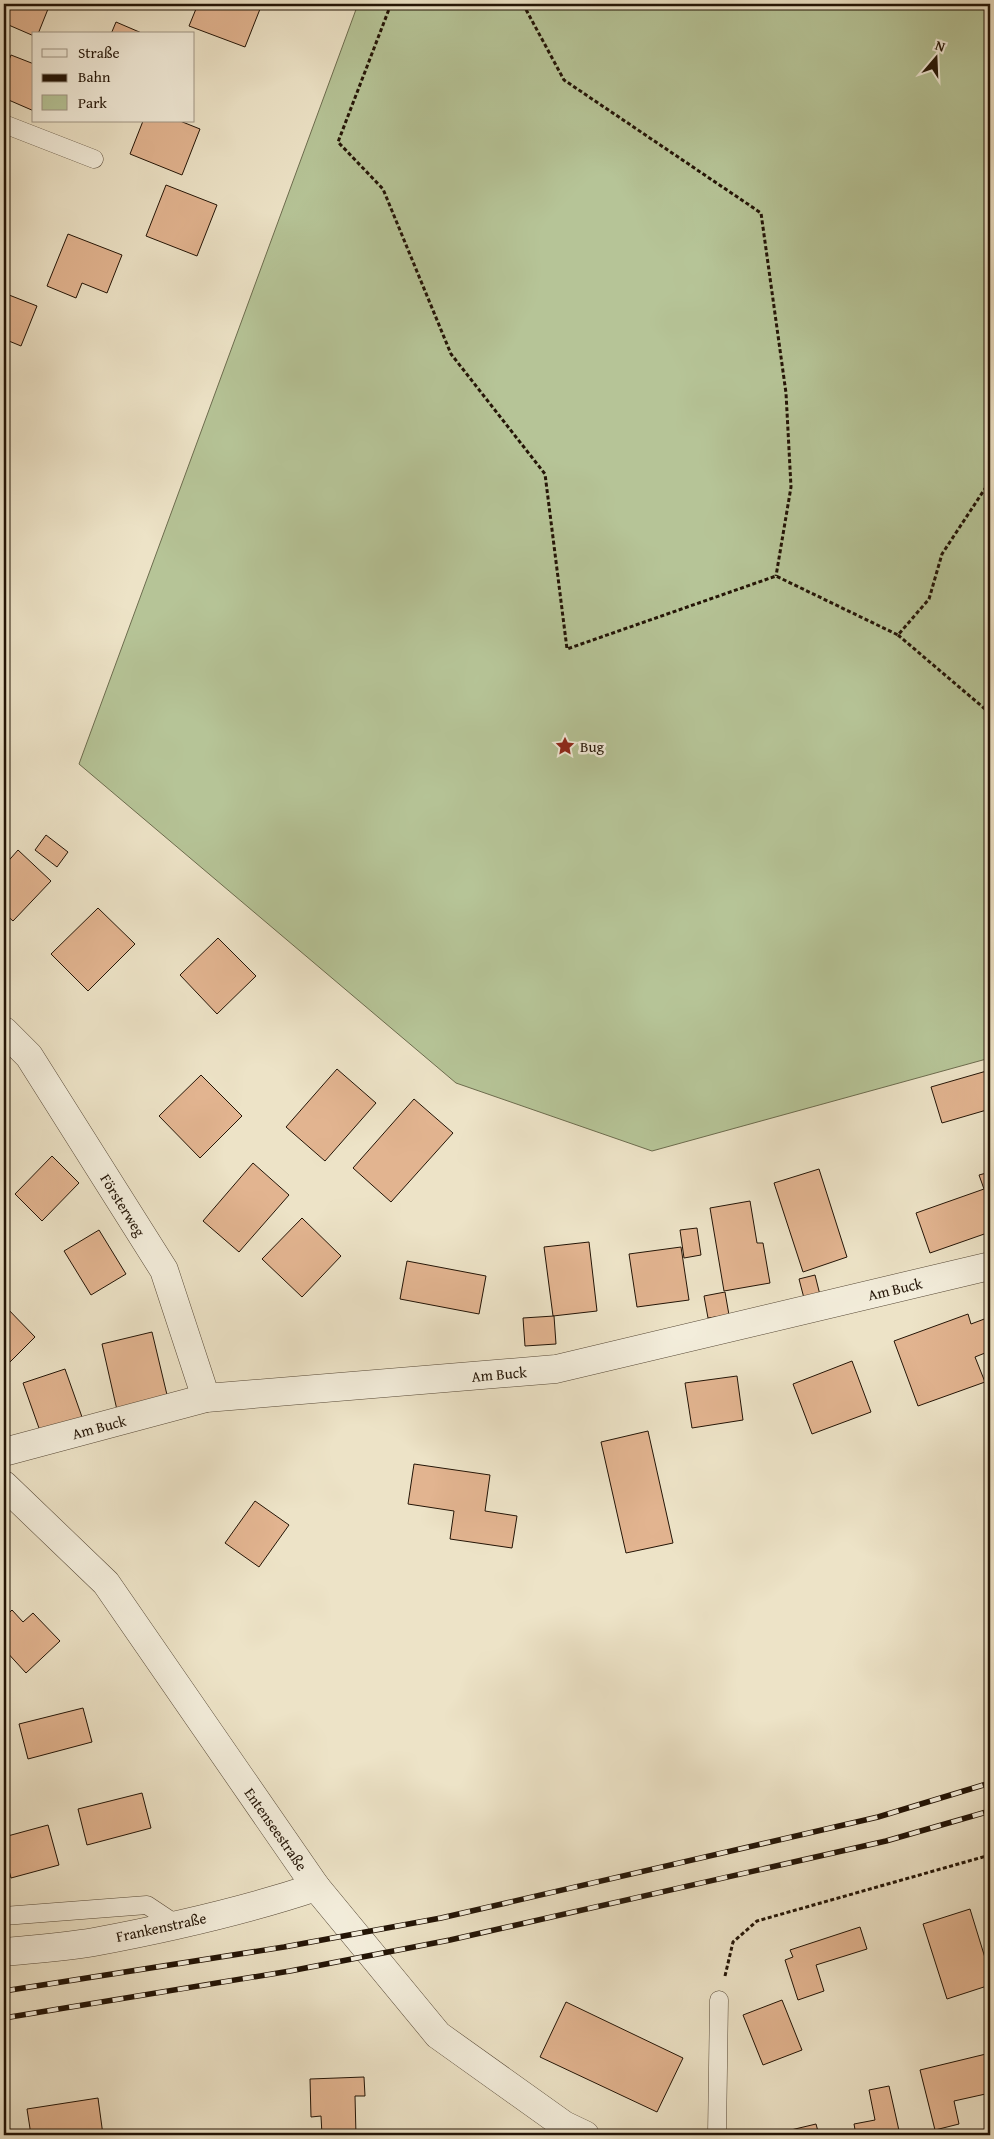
<svg xmlns="http://www.w3.org/2000/svg" width="994" height="2139" font-family="'Gentium Book Plus',serif">
<style>
.green{fill:#b6c497;stroke:#6c6c4e}
.building{fill:#e2b490;stroke:#231406}
.lines{fill:none;stroke-linecap:round;stroke-linejoin:round}
.lane-casing{stroke:#564836;stroke-width:19}
.street-casing{stroke:#564836;stroke-width:29}
.path{stroke:#231406;stroke-width:3;stroke-dasharray:4 2.5;stroke-linecap:butt}
.lane{stroke:#f3eddb;stroke-width:18}
.street{stroke:#f3eddb;stroke-width:28}
.rail-casing{stroke:#231406;stroke-width:5.5}
.rail{stroke:#f3eddb;stroke-width:4;stroke-dasharray:11;stroke-linecap:butt}
.labels{text-anchor:middle;dominant-baseline:central;stroke-width:5;stroke-linejoin:round;paint-order:stroke}
.poi-label{font-size:15px;fill:#231406;stroke:#f3eddb;text-anchor:start}
.street-label{font-size:15px;fill:#231406;stroke:#f3eddb}
</style>
<rect width="100%" height="100%" fill="#ede3c7"/>
<filter id="stains"><feTurbulence type="fractalNoise" baseFrequency=".004" numOctaves="4"/><feColorMatrix values="0 0 0 0 .2 0 0 0 0 .09 0 0 0 0 .02 0 0 0 .5 -.17"/></filter>
<radialGradient id="worn" r=".72"><stop offset=".6" stop-color="#630" stop-opacity="0"/><stop offset="1" stop-color="#630" stop-opacity=".3"/></radialGradient>
<path class="green" d="M358,4h632v1054l-338,93 -196,-68 -377,-319z"/>
<g class="building">
<path d="M4,4h46l-12,30h-4v2l-30,-13z"/>
<path d="M198,4h64l-17,43 -56,-21z"/>
<path d="M116,22l28,12h-33z"/>
<path d="M11,55l23,9v47l-30,-13v-25z"/>
<path d="M143,121h37l20,8 -18,46 -52,-21z"/>
<path d="M166,185l51,20 -20,51 -51,-20z"/>
<path d="M68,234l54,21 -15,38 -25,-10 -6,15 -29,-12z"/>
<path d="M4,293l33,13 -16,40 -17,-7z"/>
<path d="M46,835l22,17 -11,15 -22,-17z"/>
<path d="M18,850l33,31 -38,40 -9,-8v-47z"/>
<path d="M98,908l37,36 -47,47 -37,-37z"/>
<path d="M218,938l38,38 -39,38 -37,-39z"/>
<path d="M337,1069l39,34 -51,58 -39,-34z"/>
<path d="M990,1070v39l-48,14 -11,-36z"/>
<path d="M201,1075l41,41 -42,42 -41,-42z"/>
<path d="M414,1099l39,34 -62,69 -38,-34z"/>
<path d="M52,1156l27,27 -37,38 -27,-27z"/>
<path d="M253,1163l36,32 -50,57 -36,-31z"/>
<path d="M819,1169l28,88 -44,15 -29,-89z"/>
<path d="M990,1172v60l-60,21 -14,-40 68,-24 -5,-14z"/>
<path d="M750,1201l7,42h6l7,40 -46,8 -14,-83z"/>
<path d="M302,1218l39,38 -39,41 -40,-38z"/>
<path d="M697,1228l4,27 -17,3 -4,-28z"/>
<path d="M99,1230l27,44 -35,21 -27,-44z"/>
<path d="M589,1242l8,69 -44,5 -9,-69z"/>
<path d="M681,1247l8,53 -52,7 -8,-53z"/>
<path d="M407,1261l79,15 -7,38 -79,-15z"/>
<path d="M815,1275l6,24 -16,3 -6,-23z"/>
<path d="M725,1292l4,23 -21,3 -4,-22z"/>
<path d="M4,1305l31,32 -31,31z"/>
<path d="M968,1314l3,10 16,-6 3,7v26l-15,6 10,25 -67,24 -24,-65z"/>
<path d="M554,1316l2,28 -31,2 -2,-28z"/>
<path d="M152,1332l16,67 -51,11 -15,-66z"/>
<path d="M852,1361l19,51 -59,22 -19,-50z"/>
<path d="M65,1369l17,48 -42,14 -17,-48z"/>
<path d="M737,1376l6,44 -51,8 -7,-45z"/>
<path d="M648,1431l25,112 -47,10 -25,-111z"/>
<path d="M414,1464l76,11 -5,36 32,5 -5,32 -62,-9 4,-28 -46,-7z"/>
<path d="M255,1501l34,24 -30,42 -34,-24z"/>
<path d="M12,1610l11,12 10,-9 27,28 -34,32 -22,-24v-31z"/>
<path d="M83,1708l9,34 -64,17 -9,-35z"/>
<path d="M142,1793l9,35 -64,17 -9,-36z"/>
<path d="M48,1825l11,40 -48,13 -7,-27v-14z"/>
<path d="M970,1909l20,65v11l-43,14 -24,-75z"/>
<path d="M860,1927l7,22 -51,16 8,26 -26,9 -13,-40 8,-3 -3,-7z"/>
<path d="M782,2000l20,50 -39,15 -20,-50z"/>
<path d="M566,2002l117,56 -26,54 -117,-55z"/>
<path d="M986,2054l4,18v21l-36,8 5,23 -24,6 -15,-60z"/>
<path d="M364,2077l1,19h-10l1,39h-34l-1,-19 -10,1 -1,-38z"/>
<path d="M889,2086l11,49h-44l-2,-11 21,-4 -6,-30z"/>
<path d="M98,2098l5,37h-72l-4,-26z"/>
<path d="M816,2124l3,11h-45v-1z"/>
</g>
<g class="lines">
<defs>
<g id="lane">
<path d="M4,124l90,35"/>
<path d="M4,1916l143,-11 30,20"/>
<path d="M717,2135l2,-135"/>
</g>
<g id="street">
<path d="M4,1031l25,25 135,214 42,128"/>
<path d="M4,1452l202,-54 350,-29 434,-103"/>
<path d="M4,1485l102,98 210,304 122,148 126,90 21,10"/>
<path d="M4,1952c30,-3 61,-5 90,-10 75,-14 150,-31 222,-55"/>
</g>
</defs>
<use href="#lane" class="lane-casing"/>
<use href="#street" class="street-casing"/>
<g class="path">
<path d="M391,4l-53,138 45,47 68,165 94,120 22,175 209,-73 122,59 31,-36 13,-45 48,-73"/>
<path d="M523,4l41,76 197,133 25,180 5,94 -15,89"/>
<path d="M898,635l87,74 5,22"/>
<path d="M725,1976l8,-34 24,-21 233,-66"/>
</g>
<use href="#lane" class="lane"/>
<use href="#street" class="street"/>
<defs>
<g id="rail">
<path d="M4,1991l280,-44 157,-29 437,-101 112,-34"/>
<path d="M4,2018l286,-47 160,-31 436,-99 104,-30"/>
</g>
</defs>
<use href="#rail" class="rail-casing"/>
<use href="#rail" class="rail"/>
</g>
<defs>
<symbol id="sight-bare" viewBox="-9 -9 18 18"><path d="M0-6L1.8-2.2L6-1.7L2.9 1.2L3.7 5.4L0 3.3L-3.7 5.4L-2.9 1.2L-6-1.7L-1.8-2.2Z" fill="#8f2418" stroke="#f3eddb" stroke-width="2.5" paint-order="stroke"/></symbol>
</defs>
<g fill-rule="evenodd">
<use href="#sight-bare" x="551" y="732" width="28" height="28"/>
</g>
<g class="labels">
<g class="poi-label">
<text x="580" y="746">Bug</text>
</g>
<g class="street-label">
<text transform="translate(123 1205) rotate(58)">Försterweg</text>
<text transform="translate(895 1289) rotate(-13)">Am Buck</text>
<text transform="translate(499 1374) rotate(-5)">Am Buck</text>
<text transform="translate(99 1427) rotate(-15)">Am Buck</text>
<text transform="translate(276 1829) rotate(55)">Entenseestraße</text>
<text transform="translate(161 1927) rotate(-12)">Frankenstraße</text>
</g>
</g>
<rect width="994" height="2139" fill="none" stroke="#ede3c7" stroke-width="20"/>
<rect x="5" y="5" width="984" height="2129" fill="none" stroke="#231406" stroke-width="2.5"/>
<rect x="10" y="10" width="974" height="2119" fill="none" stroke="#231406"/>
<rect x="32" y="32" width="162" height="90" fill="#f3eddb" stroke="#a09686"/>
<rect x="42" y="49" width="25" height="8" fill="#f3eddb" stroke="#a09686"/>
<text x="78" y="58" font-size="15" fill="#231406">Straße</text>
<rect x="42" y="74" width="25" height="8" fill="#231406" stroke="#a09686"/>
<text x="78" y="82" font-size="15" fill="#231406">Bahn</text>
<rect x="42" y="95" width="25" height="15" fill="#b6c497" stroke="#a09686"/>
<text x="78" y="108" font-size="15" fill="#231406">Park</text>
<g transform="translate(936 58) rotate(19)" stroke="#f3eddb" stroke-width="4" paint-order="stroke">
<path d="M0-4L9 19L0 12L-9 19Z" fill="#231406"/>
<text y="-8" font-size="14" font-weight="bold" text-anchor="middle" fill="#231406">N</text>
</g>
<rect width="100%" height="100%" filter="url(#stains)"/>
<rect width="100%" height="100%" fill="url(#worn)"/>
</svg>
